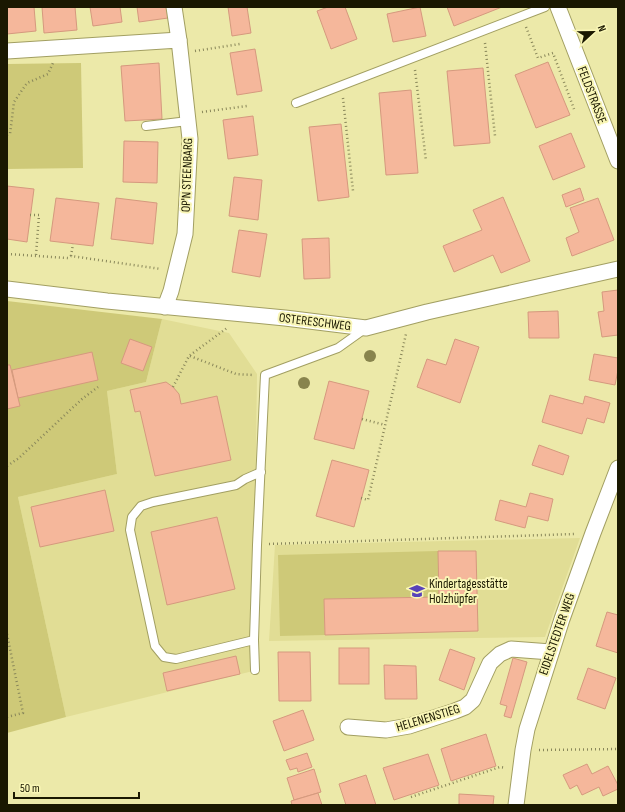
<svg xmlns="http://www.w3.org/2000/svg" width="625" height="812" font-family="'Sofia Sans Condensed',sans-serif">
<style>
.built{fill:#e1dd95}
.green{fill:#cec978}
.building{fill:#f5b79b;stroke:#d5997e}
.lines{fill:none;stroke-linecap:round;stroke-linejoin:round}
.lane-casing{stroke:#a29f62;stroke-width:10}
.street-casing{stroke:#a29f62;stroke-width:17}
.path{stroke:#89875a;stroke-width:2.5;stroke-dasharray:1 3;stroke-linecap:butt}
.lane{stroke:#fff;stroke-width:8}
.street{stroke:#fff;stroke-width:15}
.tree{fill:#88844d}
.labels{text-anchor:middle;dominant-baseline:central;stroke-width:4;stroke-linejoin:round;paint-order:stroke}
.street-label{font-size:13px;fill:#1a1801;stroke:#f9f6b6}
.poi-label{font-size:13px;fill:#1a1801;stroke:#f9f6b6;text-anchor:start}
</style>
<rect width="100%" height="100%" fill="#ece9a9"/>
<g class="built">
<path d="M162,319l67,14 28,41 -4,297 -187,46 -48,-220 99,-23 -10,-83 39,-9z"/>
<path d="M580,538l-35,99 -276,4 6,-96z"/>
</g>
<g class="green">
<path d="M81,63l2,105 -76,1v-105z"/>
<path d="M7,301l155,18 -16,63 -39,9 10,83 -99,23 48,220 -59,16z"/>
<path d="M438,551l1,46 -115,2 1,36 -45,1 -2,-81z"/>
</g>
<g class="building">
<path d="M7,7h27l2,24 -29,3z"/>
<path d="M42,7h33l2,23 -33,3z"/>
<path d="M90,7h30l2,15 -29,4z"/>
<path d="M137,7h30l1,11 -29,4z"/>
<path d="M228,7h19l4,26 -19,3z"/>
<path d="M328,7h17l12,32 -26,10 -14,-38z"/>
<path d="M420,7l6,29 -33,6 -6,-28z"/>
<path d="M447,7h55l-48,19z"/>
<path d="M255,49l7,42 -25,4 -7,-42z"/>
<path d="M548,62l22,53 -34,13 -21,-53z"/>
<path d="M159,63l3,56 -37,2 -4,-55z"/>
<path d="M483,68l7,75 -36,3 -7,-75z"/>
<path d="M411,90l7,83 -32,2 -7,-82z"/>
<path d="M253,116l5,39 -30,4 -5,-39z"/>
<path d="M341,124l8,73 -31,4 -9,-74z"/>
<path d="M571,133l14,34 -32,13 -14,-34z"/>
<path d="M124,141l34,1 -1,41 -34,-1z"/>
<path d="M234,177l28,3 -4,40 -29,-4z"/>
<path d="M7,186l27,3 -7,53 -20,-3z"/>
<path d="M580,188l4,12 -18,7 -4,-12z"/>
<path d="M503,197l27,64 -29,12 -8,-18 -39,17 -11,-26 39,-16 -9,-20z"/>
<path d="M56,198l43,5 -6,43 -43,-5z"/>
<path d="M116,198l41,5 -4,41 -42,-5z"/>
<path d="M598,198l16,42 -42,16 -6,-18 13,-6 -9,-24z"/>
<path d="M239,230l28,4 -7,43 -28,-5z"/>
<path d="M329,238l1,40 -26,1 -2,-40z"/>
<path d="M618,290v45l-16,2 -4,-25 6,-1 -2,-19z"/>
<path d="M558,311l1,27h-30l-1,-26z"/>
<path d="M130,339l22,8 -9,24 -22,-8z"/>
<path d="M455,339l24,8 -19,56 -43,-16 10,-28 19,6z"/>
<path d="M92,352l6,28 -80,18 -6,-28z"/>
<path d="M594,354l24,4v12l-3,15 -26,-5z"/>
<path d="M7,365h3l10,41 -13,3z"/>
<path d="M329,381l40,10 -15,58 -40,-10z"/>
<path d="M166,382l7,5 6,7 2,10 36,-8 14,64 -76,16 -15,-65 -5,1 -5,-22z"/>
<path d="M550,395l33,9 2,-8 25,7 -6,20 -17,-5 -5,16 -40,-12z"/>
<path d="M539,445l30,11 -6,19 -31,-10z"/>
<path d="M332,460l37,10 -15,57 -38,-11z"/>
<path d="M105,490l9,41 -74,16 -9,-40z"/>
<path d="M530,493l23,6 -5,22 -20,-5 -3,12 -30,-8 5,-20 26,7z"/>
<path d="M217,517l18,72 -68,16 -16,-73z"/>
<path d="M438,551h38l2,80 -153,4 -1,-36 115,-2z"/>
<path d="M607,612l11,3v38l-22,-7z"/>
<rect x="339" y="648" width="30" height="36"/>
<path d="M450,649l25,9 -11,32 -25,-10z"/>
<path d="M278,652h32l1,49h-32z"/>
<path d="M236,656l4,18 -73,17 -4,-18z"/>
<path d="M513,658l14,4 -16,56 -7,-2 3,-10 -7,-2z"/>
<path d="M384,665l32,1 1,33h-32z"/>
<path d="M588,668l28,10 -11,31 -28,-10z"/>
<path d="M303,710l11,30 -30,11 -11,-30z"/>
<path d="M486,734l10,32 -45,15 -10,-32z"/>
<path d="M307,753l5,14 -14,5 -1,-4 -7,2 -4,-10z"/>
<path d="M428,754l11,31 -45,15 -11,-32z"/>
<path d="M587,764l5,10 16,-8 10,19v4l-15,7 -4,-9 -17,8 -5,-10 -7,4 -7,-14z"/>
<path d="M314,769l7,23 -27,8 -7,-22z"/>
<path d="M366,775l10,30h-30l-7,-21z"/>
<path d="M318,793l4,12h-30l-1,-4z"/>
<path d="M459,794l35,2 -1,9h-34z"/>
</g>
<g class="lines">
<defs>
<g id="lane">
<path d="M296,103l249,-96"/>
<path d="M146,126l42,-5"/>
<path d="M254,640l-78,19 -12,-2 -9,-11 -25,-116 2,-13 9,-11 12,-4 83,-17 9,-6 16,-7"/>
<path d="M255,670l-1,-30 3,-95 8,-170 73,-27 28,-20"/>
</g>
<g id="street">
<path d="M174,7l5,33"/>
<path d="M558,7l60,154"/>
<path d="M7,51l172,-11 11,99 -5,95 -14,57 -6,16"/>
<path d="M7,289l100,12 178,17 81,10 61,-16 191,-43"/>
<path d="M348,727l38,3 23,-4 46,-15 10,-4 8,-7 17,-37 10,-9 11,-5 40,3"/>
<path d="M516,805l7,-55 4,-21 35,-110 31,-86 25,-65"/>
</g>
</defs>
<use href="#lane" class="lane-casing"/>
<use href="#street" class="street-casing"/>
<g class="path">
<path d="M526,27l12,31 15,-5 21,56"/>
<path d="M485,43l10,93"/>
<path d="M195,51l45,-7"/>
<path d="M415,70l11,91"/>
<path d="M343,98l10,93"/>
<path d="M202,112l45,-6"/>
<path d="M7,135l3,-1 4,-32 13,-19 21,-9 5,-11"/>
<path d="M30,215h9l-3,40"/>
<path d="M7,254l61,4 3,-2 90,13"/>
<path d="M71,256l2,-12"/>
<path d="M190,356l46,18 17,1"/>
<path d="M173,387l16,-31 38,-28"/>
<path d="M362,419l23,6"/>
<path d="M7,466l12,-8 63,-59 16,-12"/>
<path d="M361,498l7,2 38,-166"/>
<path d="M269,544l307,-10"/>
<path d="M7,634l16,79 -16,4"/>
<path d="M539,750l79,-1"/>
<path d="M411,797l89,-30 6,1"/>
</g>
<use href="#lane" class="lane"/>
<use href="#street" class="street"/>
</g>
<g class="tree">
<circle cx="370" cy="356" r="6"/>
<circle cx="304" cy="383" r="6"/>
</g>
<defs>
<symbol id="school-bare" viewBox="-9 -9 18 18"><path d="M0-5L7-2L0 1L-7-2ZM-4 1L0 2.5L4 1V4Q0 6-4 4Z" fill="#5842ba" stroke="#f9f6b6" stroke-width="2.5" paint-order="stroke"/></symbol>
</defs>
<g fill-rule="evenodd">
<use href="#school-bare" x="406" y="580" width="22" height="22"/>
</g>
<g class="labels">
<g class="street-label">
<text transform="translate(592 95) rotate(69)">FELDSTRASSE</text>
<text transform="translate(187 175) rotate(-88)">OP'N STEENBARG</text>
<text transform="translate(315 322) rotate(7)">OSTERESCHWEG</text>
<text transform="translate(557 634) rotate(-71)">EIDELSTEDTER WEG</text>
<text transform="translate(428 718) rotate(-17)">HELENENSTIEG</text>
</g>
<g class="poi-label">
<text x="429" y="584">Kindertagesstätte<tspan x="429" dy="15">Holzhüpfer</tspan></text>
</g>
</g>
<rect width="625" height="812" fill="none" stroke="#1a1801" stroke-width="16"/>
<g transform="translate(593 32) rotate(68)" stroke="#f9f6b6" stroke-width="3" paint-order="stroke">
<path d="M0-3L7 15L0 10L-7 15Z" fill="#1a1801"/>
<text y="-6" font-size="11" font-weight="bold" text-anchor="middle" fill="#1a1801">N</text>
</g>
<path d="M14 792v6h125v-6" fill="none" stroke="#1a1801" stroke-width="2"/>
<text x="20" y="792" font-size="12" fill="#1a1801" stroke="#f9f6b6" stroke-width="3" paint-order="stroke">50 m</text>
</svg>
